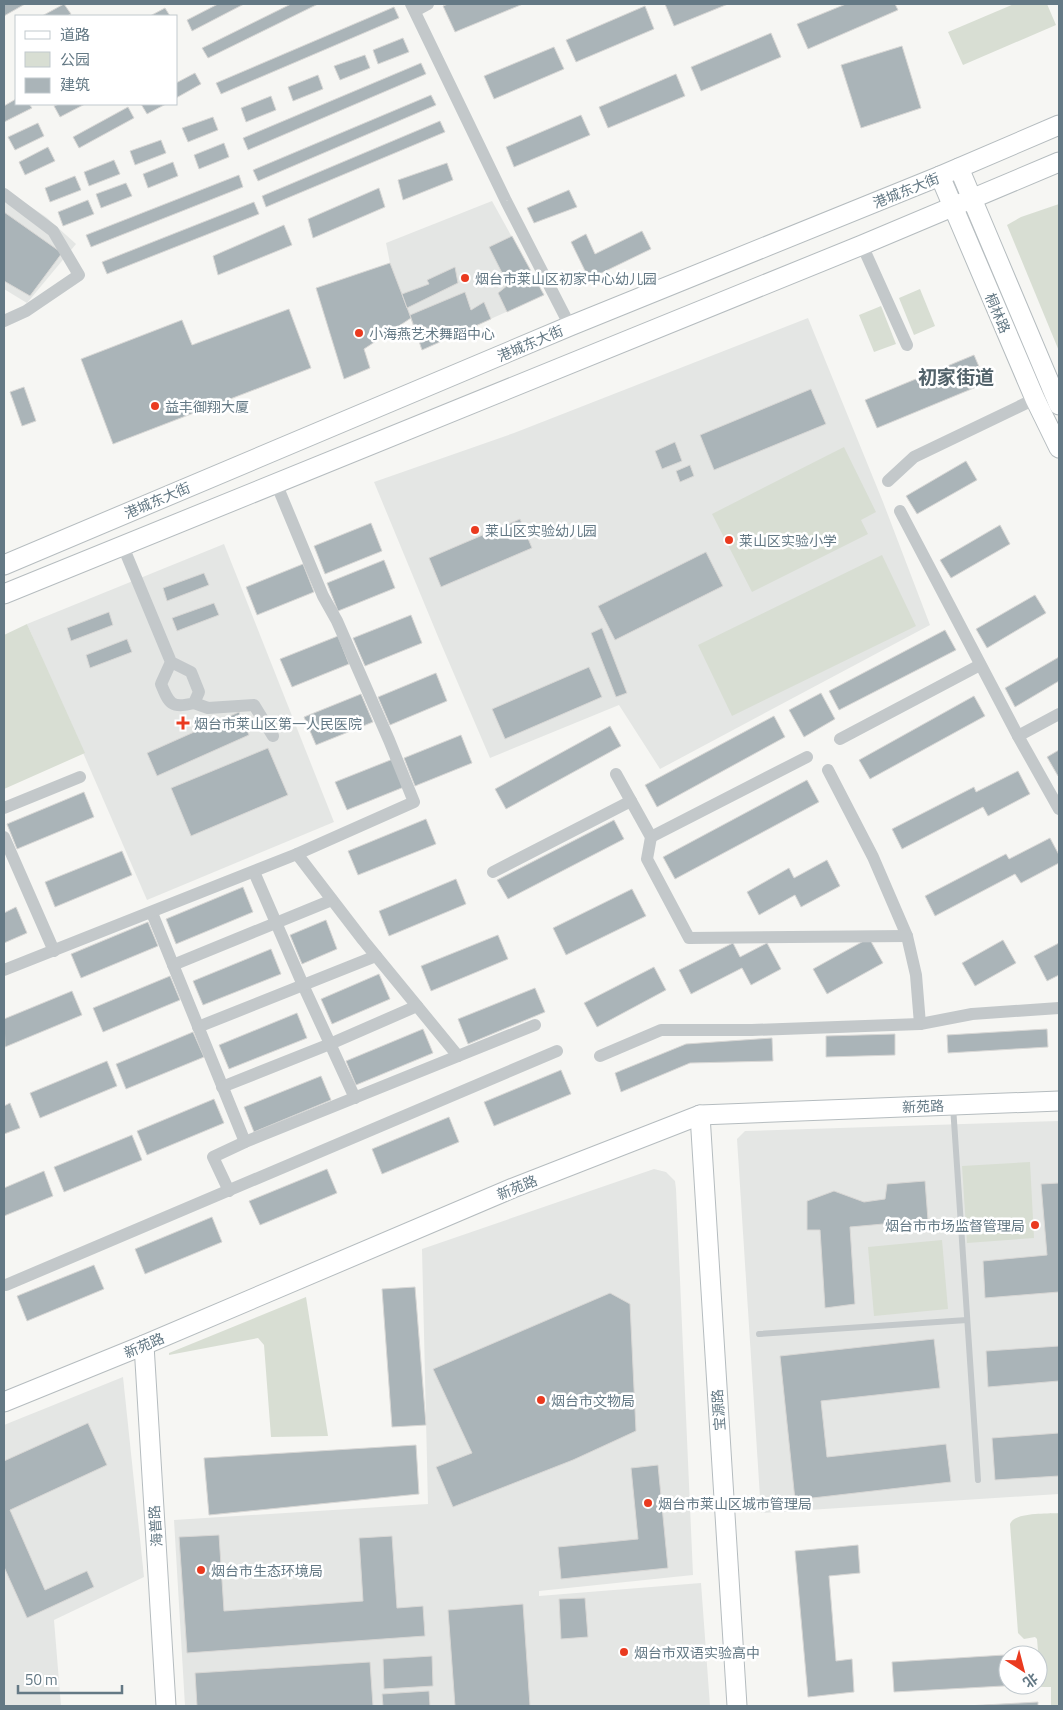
<svg xmlns="http://www.w3.org/2000/svg" width="1063" height="1710" font-family="'Titillium Web','Noto Sans SC',sans-serif">
<style>
.built{fill:#e4e6e4}
.green{fill:#d8ded3}
.building{fill:#aab4b8;stroke:#d8d7d5}
.lines{fill:none;stroke-linecap:round;stroke-linejoin:round}
.secondary-casing{stroke:#b5bcbf;stroke-width:21}
.lane{stroke:#c3c8ca;stroke-width:6}
.street{stroke:#c3c8ca;stroke-width:12}
.secondary{stroke:#fff;stroke-width:19}
.poi-dot{fill:#ea3a1f;stroke:#fff;stroke-width:2}
.labels{text-anchor:middle;dominant-baseline:central;stroke-width:5;stroke-linejoin:round;paint-order:stroke}
.street-label{font-size:14px;fill:#647985;stroke:#fff}
.poi-label{font-size:14px;fill:#647985;stroke:#fff;text-anchor:start}
.district-label{font-size:19px;font-weight:bold;fill:#52626a;stroke:#fff}
</style>
<rect width="100%" height="100%" fill="#f6f6f3"/>
<g class="built">
<path d="M4,189l42,28 30,27 -49,59 -23,-14z"/>
<path d="M492,201l52,94 -122,55 -32,-87 -4,-20z"/>
<path d="M808,318l75,184 47,123 -270,144 -41,-64 -129,53 -51,-119 -65,-157 140,-49z"/>
<path d="M224,544l110,278 -187,78 -120,-276z"/>
<path d="M1059,1121v373l-298,19 -24,-374 8,-8z"/>
<path d="M654,1169l12,3 9,9 1,8 17,386 -154,16v5l162,-13 9,123h-525l-11,-186 254,-16 -6,-255z"/>
<path d="M123,1377l21,200 -90,43 7,86h-57v-281z"/>
</g>
<g class="green">
<path d="M1014,4h33l9,21 -93,40 -15,-33z"/>
<path d="M1059,204v147l-52,-126 14,-8z"/>
<path d="M920,289l15,37 -21,9 -15,-37z"/>
<path d="M881,306l15,38 -22,8 -15,-37z"/>
<path d="M844,447l32,65 -15,8 7,14 -116,58 -40,-78z"/>
<path d="M882,555l34,71 -184,90 -34,-71z"/>
<path d="M27,624l58,129 -81,36v-154z"/>
<path d="M1030,1162l4,76 -67,5 -5,-77z"/>
<path d="M942,1240l6,69 -74,7 -6,-69z"/>
<path d="M306,1297l22,139 -57,1 -7,-92 -6,-7 -89,17v-2z"/>
<path d="M1059,1513v193h-8v-19h-10l-4,-48 -2,-2 -11,2 -6,-6 -8,-109c4,-12 37,-10 49,-11z"/>
</g>
<g class="building">
<path d="M4,4h21l-21,12z"/>
<path d="M64,4l7,10 -4,2h-25z"/>
<path d="M218,4h26l-52,27 -5,-11z"/>
<path d="M291,4h27l-110,54 -6,-10z"/>
<path d="M448,4h75l-68,28 -12,-26z"/>
<path d="M665,4h63l-54,22z"/>
<path d="M846,4h49l3,6 -90,39 -11,-25z"/>
<path d="M645,6l9,23 -78,33 -10,-22z"/>
<path d="M394,7l5,11 -178,76 -5,-11z"/>
<path d="M165,8l5,8h-20z"/>
<path d="M771,33l10,24 -80,34 -10,-24z"/>
<path d="M403,38l6,14 -31,12 -5,-14z"/>
<path d="M902,46l19,62 -60,20 -20,-63z"/>
<path d="M554,47l10,22 -70,30 -10,-23z"/>
<path d="M365,55l5,13 -30,12 -6,-14z"/>
<path d="M421,63l5,11 -178,76 -5,-12z"/>
<path d="M195,73l6,11 -25,14v-15z"/>
<path d="M676,74l9,22 -77,32 -9,-21z"/>
<path d="M318,75l5,14 -30,12 -5,-14z"/>
<path d="M431,95l5,10 -178,76 -5,-11z"/>
<path d="M271,96l5,14 -30,12 -5,-14z"/>
<path d="M16,99v5h13l3,4 -28,14v-16z"/>
<path d="M59,104h26l-25,13 -6,-11z"/>
<path d="M141,104h25l-19,10z"/>
<path d="M128,107l6,11 -55,30 -6,-11z"/>
<path d="M581,115l9,20 -76,32 -8,-20z"/>
<path d="M213,117l5,13 -30,12 -6,-14z"/>
<path d="M440,121l5,11 -179,75 -4,-11z"/>
<path d="M38,123l6,13 -29,14 -7,-13z"/>
<path d="M161,140l5,13 -31,12 -5,-14z"/>
<path d="M224,143l5,14 -30,12 -5,-14z"/>
<path d="M48,147l7,14 -30,14 -6,-13z"/>
<path d="M114,160l6,14 -31,12 -5,-14z"/>
<path d="M173,162l5,14 -30,12 -5,-14z"/>
<path d="M447,163l6,17 -50,20 -5,-20z"/>
<path d="M239,175l4,12 -152,60 -5,-12z"/>
<path d="M75,176l6,14 -31,12 -5,-14z"/>
<path d="M126,183l6,13 -31,12 -5,-14z"/>
<path d="M379,188l6,19 -72,31 -5,-19z"/>
<path d="M569,190l8,17 -43,16 -7,-15z"/>
<path d="M88,200l6,14 -31,12 -5,-14z"/>
<path d="M254,202l5,12 -152,60 -5,-12z"/>
<path d="M4,212l58,41 -32,43 -26,-15z"/>
<path d="M284,225l8,20 -74,30 -5,-19z"/>
<path d="M642,231l9,18 -62,30 -18,-37 15,-8 9,20z"/>
<path d="M512,236l32,59 -37,17 -9,-19 10,-8 -19,-38z"/>
<path d="M390,263l21,55 -47,31 6,19 -26,11 -28,-91z"/>
<path d="M455,267l3,16 -51,25 -5,-14 27,-10 -2,-4z"/>
<path d="M465,292l6,18 13,-8 7,17 -69,31 -12,-35z"/>
<path d="M289,309l22,59 -198,76 -32,-85 101,-39 10,25z"/>
<path d="M974,355l12,28 -109,45 -12,-28z"/>
<path d="M24,387l12,34 -14,5 -12,-34z"/>
<path d="M811,389l15,35 -112,46 -14,-35z"/>
<path d="M675,442l7,19 -20,8 -7,-18z"/>
<path d="M966,461l11,19 -60,34 -11,-18z"/>
<path d="M690,465l4,11 -14,6 -4,-11z"/>
<path d="M520,519l12,29 -91,39 -12,-29z"/>
<path d="M371,523l11,28 -57,23 -11,-28z"/>
<path d="M1000,525l10,19 -59,34 -11,-18z"/>
<path d="M706,552l17,34 -108,54 -17,-34z"/>
<path d="M384,560l11,28 -57,23 -11,-28z"/>
<path d="M303,564l11,28 -57,23 -11,-28z"/>
<path d="M204,573l5,12 -42,16 -4,-13z"/>
<path d="M1035,595l11,18 -59,35 -11,-19z"/>
<path d="M214,603l5,12 -42,16 -5,-13z"/>
<path d="M109,612l4,13 -42,16 -4,-13z"/>
<path d="M411,615l11,28 -57,23 -12,-28z"/>
<path d="M602,628l25,65 -11,4 -25,-64z"/>
<path d="M945,630l11,20 -117,60 -10,-19z"/>
<path d="M338,636l11,28 -57,23 -12,-28z"/>
<path d="M127,639l5,13 -42,16 -4,-13z"/>
<path d="M1059,657v24l-44,26 -10,-19z"/>
<path d="M589,667l13,30 -97,42 -13,-30z"/>
<path d="M436,673l11,28 -57,24 -12,-28z"/>
<path d="M821,693l14,26 -31,18 -15,-27z"/>
<path d="M361,694l12,28 -57,23 -12,-28z"/>
<path d="M974,696l11,20 -115,63 -11,-19z"/>
<path d="M239,712l10,23 -92,41 -10,-23z"/>
<path d="M774,716l11,21 -128,70 -12,-22z"/>
<path d="M610,726l11,20 -115,63 -11,-20z"/>
<path d="M461,735l11,28 -57,23 -11,-28z"/>
<path d="M268,748l20,47 -97,41 -20,-48z"/>
<path d="M1059,750v25l-1,1 -11,-19z"/>
<path d="M393,759l11,28 -57,23 -12,-28z"/>
<path d="M1018,771l12,23 -42,22 -5,-9 -81,42 -10,-20 82,-42 2,5z"/>
<path d="M807,780l12,22 -144,77 -12,-22z"/>
<path d="M84,792l10,25 -77,32 -10,-25z"/>
<path d="M426,819l10,25 -78,31 -10,-24z"/>
<path d="M614,820l10,19 -116,60 -11,-19z"/>
<path d="M1050,838l9,17v8l-38,20 -6,-9 -80,42 -10,-20 81,-42 3,5z"/>
<path d="M122,851l10,24 -77,32 -10,-25z"/>
<path d="M827,860l13,26 -39,21 -6,-12 -36,20 -12,-23 42,-24 5,10z"/>
<path d="M456,879l10,25 -77,32 -10,-25z"/>
<path d="M243,887l10,25 -77,32 -10,-25z"/>
<path d="M632,889l14,27 -80,39 -13,-27z"/>
<path d="M16,907l11,26 -23,10v-30z"/>
<path d="M326,920l11,29 -35,15 -12,-29z"/>
<path d="M148,922l10,24 -77,32 -10,-24z"/>
<path d="M498,935l10,24 -77,32 -10,-25z"/>
<path d="M869,938l14,25 -56,31 -14,-25z"/>
<path d="M1003,940l13,23 -41,23 -13,-23z"/>
<path d="M733,943l7,14 27,-14 14,26 -30,16 -9,-17 -51,26 -12,-24z"/>
<path d="M1059,943v32l-12,6 -13,-25z"/>
<path d="M271,949l10,25 -78,31 -10,-24z"/>
<path d="M654,967l12,23 -69,37 -13,-24z"/>
<path d="M379,974l11,25 -58,25 -11,-25z"/>
<path d="M170,976l10,24 -77,32 -10,-24z"/>
<path d="M535,988l10,24 -77,32 -10,-25z"/>
<path d="M72,991l10,24 -77,32 -1,-28z"/>
<path d="M297,1013l10,25 -78,31 -10,-24z"/>
<path d="M423,1029l10,24 -77,32 -10,-24z"/>
<path d="M1047,1029l1,18 -100,6 -1,-18z"/>
<path d="M193,1032l11,25 -78,32 -10,-25z"/>
<path d="M895,1034v21l-69,2v-21z"/>
<path d="M772,1038l1,23 -83,2 -69,29 -6,-19 71,-29z"/>
<path d="M107,1061l10,25 -77,32 -10,-25z"/>
<path d="M561,1070l10,24 -77,32 -10,-24z"/>
<path d="M321,1076l10,24 -77,32 -10,-25z"/>
<path d="M214,1099l10,24 -77,32 -10,-24z"/>
<path d="M10,1103l10,25 -16,6v-28z"/>
<path d="M449,1117l10,25 -77,32 -10,-25z"/>
<path d="M132,1135l10,25 -78,32 -10,-25z"/>
<path d="M327,1169l10,24 -77,32 -11,-24z"/>
<path d="M44,1171l9,25 -49,20v-28z"/>
<path d="M925,1181l3,39 -78,7 5,77 -30,4 -5,-78h-13v-29l27,-10 30,11 21,-3 2,-15z"/>
<path d="M1059,1183v109l-74,6 -2,-37 64,-6 -6,-71z"/>
<path d="M212,1217l10,25 -77,32 -10,-25z"/>
<path d="M94,1265l10,24 -77,32 -10,-25z"/>
<path d="M415,1287l11,138 -34,2 -10,-138z"/>
<path d="M610,1293l20,11 6,127 -63,29 -120,47 -17,-40 36,-14 -39,-84z"/>
<path d="M934,1339l6,49 -119,13 6,56 119,-13 5,38 -156,18 -15,-144z"/>
<path d="M1059,1346v35l-71,6 -2,-36z"/>
<path d="M88,1423l19,42 -97,45 35,80 42,-19 7,16 -67,31 -23,-51v-106z"/>
<path d="M1059,1433v43l-64,4 -3,-42z"/>
<path d="M416,1445l3,49 -210,21 -5,-57z"/>
<path d="M658,1465l10,103 -107,11 -3,-32 80,-8 -7,-71z"/>
<path d="M219,1535l5,76 139,-10 -4,-63 33,-2 5,72 26,-2 2,30 -238,17 -8,-116z"/>
<path d="M858,1545l2,28 -31,3 7,85 16,-2 2,33 -46,5 -13,-146z"/>
<path d="M585,1598l3,39 -27,2 -2,-40z"/>
<path d="M523,1604l7,102h-75l-7,-96z"/>
<path d="M1020,1654l-12,1v30h13l-127,7 -2,-30z"/>
<path d="M432,1656l1,30 -49,3 -1,-30z"/>
<path d="M370,1662l3,44h-176l-2,-33z"/>
<path d="M429,1691l1,15h-47l-1,-12z"/>
<path d="M1038,1702v4h-72z"/>
</g>
<g class="lines">
<defs>
<g id="secondary">
<path d="M959,168l100,237"/>
<path d="M940,176l95,223 24,49"/>
<path d="M4,565l566,-239 370,-150 119,-51"/>
<path d="M4,594l858,-349 197,-83"/>
<path d="M700,1115l37,591"/>
<path d="M144,1345l22,361"/>
<path d="M4,1402l140,-57 369,-157 187,-73 359,-14"/>
</g>
</defs>
<use href="#secondary" class="secondary-casing"/>
<g class="lane">
<path d="M953,1106l25,374"/>
<path d="M759,1334l208,-14"/>
</g>
<g class="street">
<path d="M411,4l95,197 64,125"/>
<path d="M415,11l13,-7"/>
<path d="M4,194l49,37 26,44 -53,36 -22,10"/>
<path d="M862,245l45,100"/>
<path d="M888,481l26,-24 127,-61"/>
<path d="M900,511l118,225 41,73"/>
<path d="M122,544l49,118 20,10 8,20 -5,11c-22,6 -25,1 -33,-19l10,-22"/>
<path d="M194,703l14,5 46,-3 19,31"/>
<path d="M1018,736l41,-22"/>
<path d="M840,739l140,-74"/>
<path d="M828,770l45,87 34,79 9,39 4,49"/>
<path d="M616,774l35,63 -4,22 42,79 218,-2"/>
<path d="M4,808l76,-31"/>
<path d="M4,837l50,114"/>
<path d="M651,837l156,-80"/>
<path d="M297,854l66,86 95,116"/>
<path d="M254,872l49,113 52,113"/>
<path d="M493,872l138,-71"/>
<path d="M152,913l93,229"/>
<path d="M173,965l159,-65"/>
<path d="M4,970l293,-116 117,-52 -25,-62 -52,-119 -14,-25 -47,-113"/>
<path d="M198,1027l178,-71"/>
<path d="M600,1056l61,-26h91l168,-6 52,-10 87,-6"/>
<path d="M222,1087l108,-43 87,-38"/>
<path d="M229,1191l-16,-34 32,-15 290,-117"/>
<path d="M6,1285l551,-234"/>
</g>
<use href="#secondary" class="secondary"/>
</g>
<g class="poi-dot">
<circle cx="465" cy="278" r="5"/>
<circle cx="359" cy="333" r="5"/>
<circle cx="155" cy="406" r="5"/>
<circle cx="475" cy="530" r="5"/>
<circle cx="729" cy="540" r="5"/>
<path d="M180.5 715.5h5v5h5v5h-5v5h-5v-5h-5v-5h5z"/>
<circle cx="1035" cy="1225" r="5"/>
<circle cx="541" cy="1400" r="5"/>
<circle cx="648" cy="1503" r="5"/>
<circle cx="201" cy="1570" r="5"/>
<circle cx="624" cy="1652" r="5"/>
</g>
<g class="labels">
<g class="street-label">
<text transform="translate(906 190) rotate(-22)">港城东大街</text>
<text transform="translate(998 313) rotate(67)">桐林路</text>
<text transform="translate(530 343) rotate(-23)">港城东大街</text>
<text transform="translate(157 500) rotate(-23)">港城东大街</text>
<text transform="translate(923 1106) rotate(-2)">新苑路</text>
<text transform="translate(517 1187) rotate(-22)">新苑路</text>
<text transform="translate(144 1345) rotate(-23)">新苑路</text>
<text transform="translate(718 1410) rotate(-94)">宝源路</text>
<text transform="translate(155 1526) rotate(-94)">海普路</text>
</g>
<g class="poi-label">
<text x="475" y="278">烟台市莱山区初家中心幼儿园</text>
<text x="369" y="333">小海燕艺术舞蹈中心</text>
<text x="165" y="406">益丰御翔大厦</text>
<text x="485" y="530">莱山区实验幼儿园</text>
<text x="739" y="540">莱山区实验小学</text>
<text x="194" y="723">烟台市莱山区第一人民医院</text>
<text x="1025" y="1225" text-anchor="end">烟台市市场监督管理局</text>
<text x="551" y="1400">烟台市文物局</text>
<text x="658" y="1503">烟台市莱山区城市管理局</text>
<text x="211" y="1570">烟台市生态环境局</text>
<text x="634" y="1652">烟台市双语实验高中</text>
</g>
<g class="district-label">
<text x="956" y="376">初家街道</text>
</g>
</g>
<rect width="1063" height="1710" fill="none" stroke="#647985" stroke-width="10"/>
<rect x="15" y="15" width="162" height="90" fill="#ffffff" stroke="#c1c9ce"/>
<rect x="25" y="31" width="25" height="8" fill="#ffffff" stroke="#c1c9ce"/>
<text x="60" y="40" font-size="15" fill="#647985">道路</text>
<rect x="25" y="52" width="25" height="15" fill="#d8ded3" stroke="#c1c9ce"/>
<text x="60" y="65" font-size="15" fill="#647985">公园</text>
<rect x="25" y="78" width="25" height="15" fill="#aab4b8" stroke="#c1c9ce"/>
<text x="60" y="90" font-size="15" fill="#647985">建筑</text>
<g transform="translate(1023 1670) rotate(144)"><circle r="24" fill="#ffffff" stroke="#c1c9ce"/>
<path d="M0-4L9 19L0 12L-9 19Z" fill="#ea3a1f"/>
<text y="-8" font-size="14" font-weight="bold" text-anchor="middle" fill="#647985">北</text>
</g>
<path d="M18 1685v8h104v-8" fill="none" stroke="#647985" stroke-width="2.5"/>
<text x="25" y="1685" font-size="15" fill="#647985" stroke="#ffffff" stroke-width="4" paint-order="stroke">50 m</text>
</svg>
